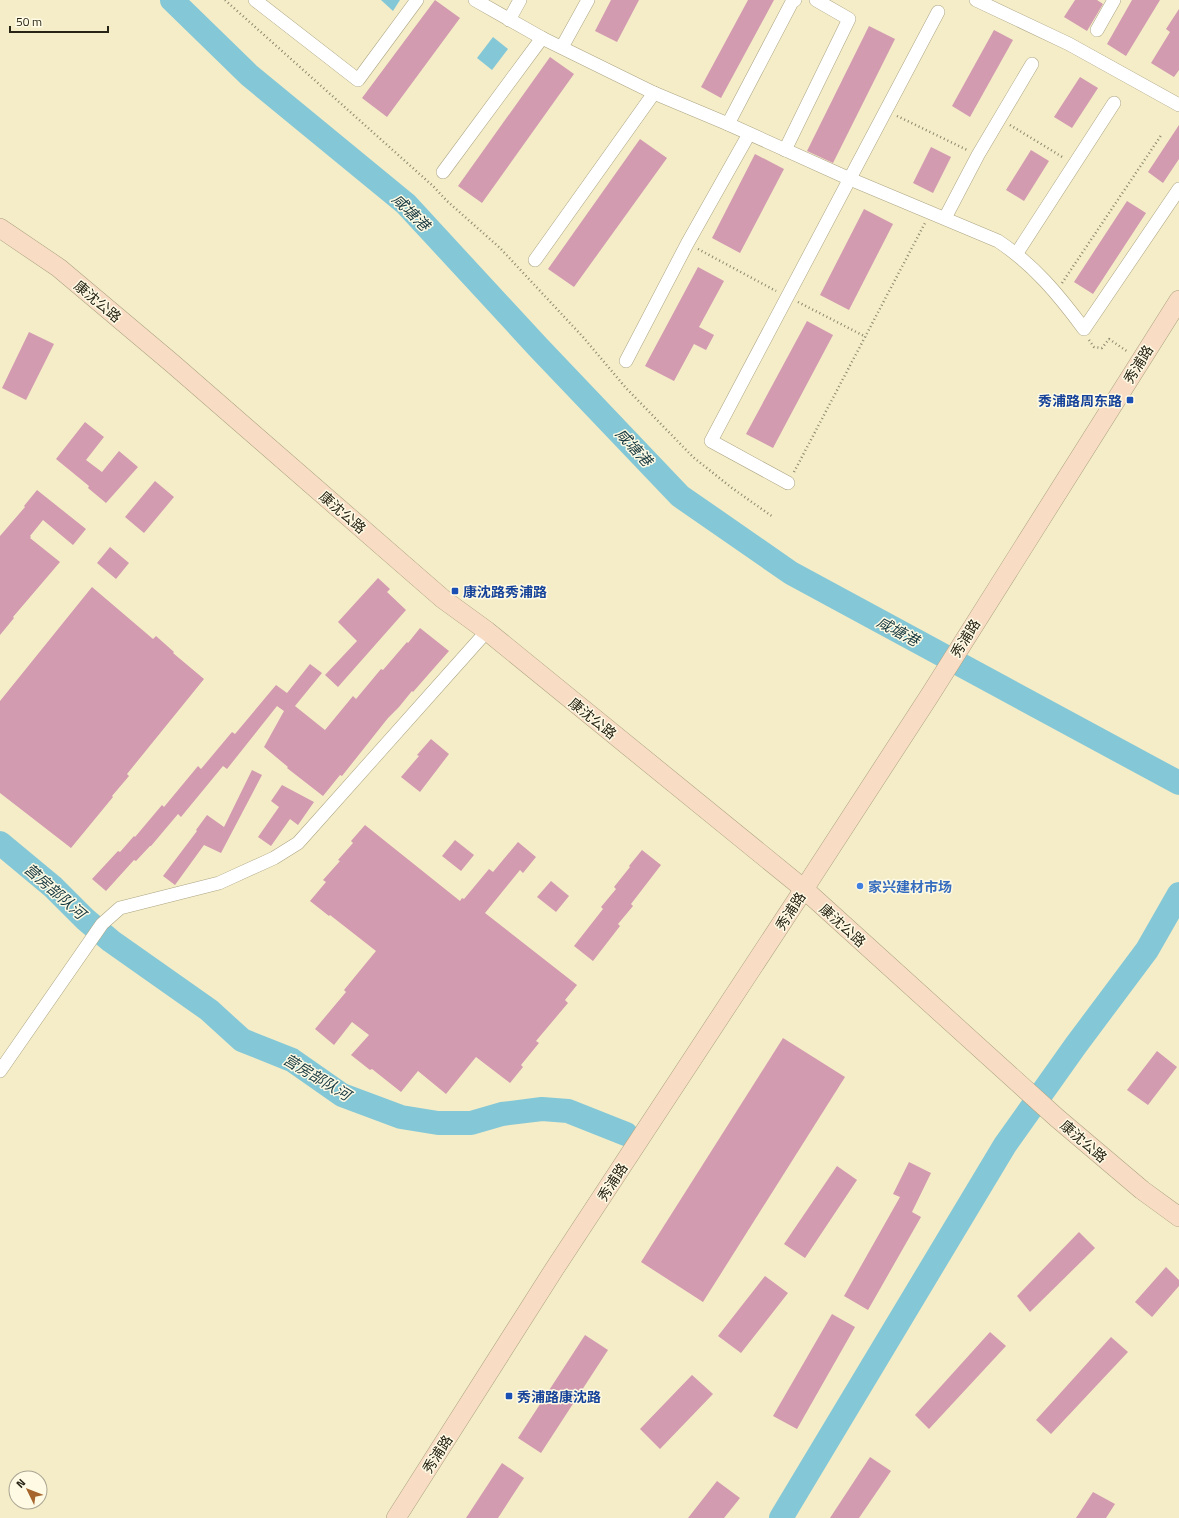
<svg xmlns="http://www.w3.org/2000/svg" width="1179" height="1518" font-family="'Titillium Web','Noto Sans SC',sans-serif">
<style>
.water{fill:#84c8d7}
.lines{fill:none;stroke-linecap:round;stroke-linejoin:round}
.river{stroke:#84c8d7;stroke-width:24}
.building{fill:#d29bb0}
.street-casing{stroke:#aca482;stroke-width:14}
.secondary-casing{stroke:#aca482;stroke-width:20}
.path{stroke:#8c876e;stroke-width:2.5;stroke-dasharray:1 3;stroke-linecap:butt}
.street{stroke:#fff;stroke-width:13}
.secondary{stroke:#f8dcc4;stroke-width:19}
.transit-dot{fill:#1a4fb4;stroke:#fffae4;stroke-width:1.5}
.shop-dot{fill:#3f7fe0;stroke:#fffae4;stroke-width:1.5}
.labels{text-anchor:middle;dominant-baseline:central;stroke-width:3;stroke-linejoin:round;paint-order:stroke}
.street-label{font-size:14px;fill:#272416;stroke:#fffae4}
.transit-label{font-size:14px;font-weight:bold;fill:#164399;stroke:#fffae4;text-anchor:start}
.shop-label{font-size:14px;font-weight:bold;fill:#366cbe;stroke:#fffae4;text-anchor:start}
.water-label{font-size:15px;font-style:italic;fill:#173940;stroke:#fffae4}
</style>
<rect width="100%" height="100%" fill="#f5edc8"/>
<g class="water">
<path d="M381,0h19l-7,11z"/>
<path d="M493,37l15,12 -16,21 -15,-12z"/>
</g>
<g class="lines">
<g class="river">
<path d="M172,0l77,75 157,129 132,143 142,149 111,77 388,210"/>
<path d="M0,843l53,44 32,32 26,22 98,69 33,30 50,20 50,35 59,22 37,6h33l31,-9 40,-5 26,2 58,23"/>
<path d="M781,1518l224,-373 71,-100 71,-95 32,-56"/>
</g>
</g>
<g class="building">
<path d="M435,0l25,18 -73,99 -25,-19z"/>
<path d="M611,0h28l-22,42 -22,-11z"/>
<path d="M748,0h26l-53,98 -20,-11z"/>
<path d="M1075,0h22l6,4 -16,27 -23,-14z"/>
<path d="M1132,0h28l-34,56 -19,-12z"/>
<path d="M1179,9v61l-5,7 -23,-14 19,-31 -4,-3z"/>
<path d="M869,26l26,13 -62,124 -26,-12z"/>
<path d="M994,30l19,10 -43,77 -18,-11z"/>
<path d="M550,57l24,17 -92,129 -24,-17z"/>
<path d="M1080,77l18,11 -26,40 -18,-11z"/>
<path d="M1179,125v34l-16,24 -15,-11z"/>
<path d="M640,139l27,19 -93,129 -26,-18z"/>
<path d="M931,147l20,10 -18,36 -20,-10z"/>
<path d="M1031,150l18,11 -25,40 -18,-11z"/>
<path d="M755,154l29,15 -44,84 -28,-15z"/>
<path d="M1127,201l19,12 -53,81 -19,-12z"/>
<path d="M864,209l29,15 -44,86 -29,-15z"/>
<path d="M698,267l26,14 -25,46 15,8 -8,15 -12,-6 -20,37 -29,-15z"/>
<path d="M807,321l26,14 -60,113 -27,-14z"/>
<path d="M29,332l25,12 -28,56 -24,-12z"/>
<path d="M85,422l19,15 -18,23 16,12 17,-21 19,16 -32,36 -18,-15 1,-2 -33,-27z"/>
<path d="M155,481l19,16 -30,36 -19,-16z"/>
<path d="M37,490l49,39 -13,16 -30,-25 -13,16 1,1 -1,1 30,24 -47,55 1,1 -14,17v-99l25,-29 -1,-1z"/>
<path d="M110,547l19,16 -13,16 -19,-16z"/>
<path d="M378,578l12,11 -3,3 19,18 -68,77 -13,-12 32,-34 -19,-19z"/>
<path d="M92,587l61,52 3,-3 18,16 -1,1 31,26 -77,95 2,2 -17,20 1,1 -42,51 -71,-55v-92z"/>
<path d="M420,628l29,23 -36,41 -1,-1 -13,16 -11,11 -46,58 -2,-1 -17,21 -36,-28 1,-1 -24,-20 20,-36 -7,-5 -50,63 -4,-3 -42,51 -3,-3 -27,32h-1l-14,15 -2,-1 -28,31 -14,-12 26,-28 2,1 14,-16 1,1 27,-32 2,2 34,-41 3,3 31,-37 3,2 41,-49 11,8 23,-29 12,9 -27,33 30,24 28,-34 3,3 25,-30 2,1 24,-28 1,1z"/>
<path d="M431,739l18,15 -29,38 -19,-15 18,-21 -2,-1z"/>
<path d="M252,770l10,5 -41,78 -17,-8 -29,40 -12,-9 34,-45 -1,-1 11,-15 17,12z"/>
<path d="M282,785l32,17 -16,23 -8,-6 -19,27 -13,-9 21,-30 -8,-6z"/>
<path d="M365,825l95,76 2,-3 2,1 25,-30 4,3 25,-30 18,15 -13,16 -3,-3 -35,43 92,72 -12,15 3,3 -32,38 3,2 -18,22 2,2 -13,16 -34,-26 -30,37 -28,-23 -17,21 -29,-23 -2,1 -19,-15 18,-20 -17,-13 -18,23 -19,-16 31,-37 -2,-2 32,-39 -46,-36 -1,1 -19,-15 16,-19 -3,-2 17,-19 -2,-1 15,-17 -2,-2z"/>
<path d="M455,840l19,15 -13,16 -19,-15z"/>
<path d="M642,850l19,15 -30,39 2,2 -15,18 2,2 -27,35 -19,-15 29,-37 -2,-2 15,-18 -2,-2 16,-20 -1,-1z"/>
<path d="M551,881l18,15 -13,16 -19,-15z"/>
<path d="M783,1038l62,39 -142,225 -62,-40z"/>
<path d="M1157,1051l20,16 -29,38 -21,-15z"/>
<path d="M909,1162l22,11 -19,39 9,5 -53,93 -24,-14 56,-99 -7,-3z"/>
<path d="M837,1166l20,14 -52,78 -21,-14z"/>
<path d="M1079,1232l16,16 -65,64 -13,-16z"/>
<path d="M1166,1267l13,13v6l-27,31 -17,-15z"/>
<path d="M765,1276l23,17 -47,60 -23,-17z"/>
<path d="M832,1314l23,13 -58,102 -24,-13z"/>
<path d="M990,1332l16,14 -77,83 -14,-14z"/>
<path d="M585,1335l23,15 -67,103 -23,-15z"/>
<path d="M1111,1337l17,15 -77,82 -15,-14z"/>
<path d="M692,1375l21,19 -53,55 -20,-20z"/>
<path d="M870,1457l21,14 -32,47h-29z"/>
<path d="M502,1463l22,15 -26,40h-32z"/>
<path d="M717,1481l23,17 -16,20h-36z"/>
<path d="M1093,1492l22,12 -9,14h-30z"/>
</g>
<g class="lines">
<defs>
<g id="street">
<path d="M255,0l103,80 59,-80"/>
<path d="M475,0l67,38 112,55 74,31 122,55 148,62c36,24 60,53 86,88l95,-140"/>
<path d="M976,0l93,44 110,61"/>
<path d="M509,20l11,-20"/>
<path d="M1097,30l17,-30"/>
<path d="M562,47l26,-47"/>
<path d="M728,124l64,-122 3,-2"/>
<path d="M785,150l64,-131 -33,-19"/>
<path d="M443,172l99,-134"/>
<path d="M945,218l33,-63 54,-91"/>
<path d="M1017,253l97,-150"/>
<path d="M535,260l119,-167"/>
<path d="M626,361l61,-117 62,-110"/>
<path d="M788,483l-77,-42 227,-429"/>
<path d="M0,1071l102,-147 18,-16 99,-25 55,-25 24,-15 189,-212"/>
</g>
<g id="secondary">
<path d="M0,228l59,40 114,96 270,235 44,32 317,258 253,229 85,72 37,27"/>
<path d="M396,1518l159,-250 249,-379 126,-194 249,-395"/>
</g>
</defs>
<use href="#street" class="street-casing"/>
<use href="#secondary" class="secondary-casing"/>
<g class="path">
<path d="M225,0l208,186 14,15 53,47 83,89 43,51 67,69 39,31 41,29"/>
<path d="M897,116l70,34"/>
<path d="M1010,125l54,33"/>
<path d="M698,249l78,42"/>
<path d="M1062,283l100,-149"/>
<path d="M798,302l68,35"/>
<path d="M1089,340l5,7 8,1 7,-9 19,13"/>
<path d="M794,472l131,-249"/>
</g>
<use href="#street" class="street"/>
<use href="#secondary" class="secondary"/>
</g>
<g class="transit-dot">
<rect x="1126" y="396" width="8" height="8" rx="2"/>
<rect x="451" y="587" width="8" height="8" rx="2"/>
<rect x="505" y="1392" width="8" height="8" rx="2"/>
</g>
<circle class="shop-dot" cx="860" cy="886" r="4"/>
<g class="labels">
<g class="street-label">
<text transform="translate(98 301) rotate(40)">康沈公路</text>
<text transform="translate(1138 364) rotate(-58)">秀浦路</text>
<text transform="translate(343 512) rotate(41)">康沈公路</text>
<text transform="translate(965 638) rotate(-58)">秀浦路</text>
<text transform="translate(593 718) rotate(39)">康沈公路</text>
<text transform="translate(790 911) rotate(-57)">秀浦路</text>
<text transform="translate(843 925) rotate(42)">康沈公路</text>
<text transform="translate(1084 1141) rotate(41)">康沈公路</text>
<text transform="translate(612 1182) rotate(-57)">秀浦路</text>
<text transform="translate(437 1454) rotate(-57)">秀浦路</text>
</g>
<g class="transit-label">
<text x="1122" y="400" text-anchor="end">秀浦路周东路</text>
<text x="463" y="591">康沈路秀浦路</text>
<text x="517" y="1396">秀浦路康沈路</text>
</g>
<g class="shop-label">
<text x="868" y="886">家兴建材市场</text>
</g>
<g class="water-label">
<text transform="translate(411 212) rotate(44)">咸塘港</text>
<text transform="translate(634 447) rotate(47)">咸塘港</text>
<text transform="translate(898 631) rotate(28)">咸塘港</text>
<text transform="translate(55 891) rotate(41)">营房部队河</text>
<text transform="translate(317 1077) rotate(31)">营房部队河</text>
</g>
</g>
<g transform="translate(28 1490) rotate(313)"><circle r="19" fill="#fffae4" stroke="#a9a492"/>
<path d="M0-3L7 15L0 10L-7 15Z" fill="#a5652d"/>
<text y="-6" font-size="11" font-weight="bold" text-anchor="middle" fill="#272416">N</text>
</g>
<path d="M10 26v6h98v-6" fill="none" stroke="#272416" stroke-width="2"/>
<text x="16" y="26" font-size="12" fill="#272416" stroke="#fffae4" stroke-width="3" paint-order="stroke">50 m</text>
</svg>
